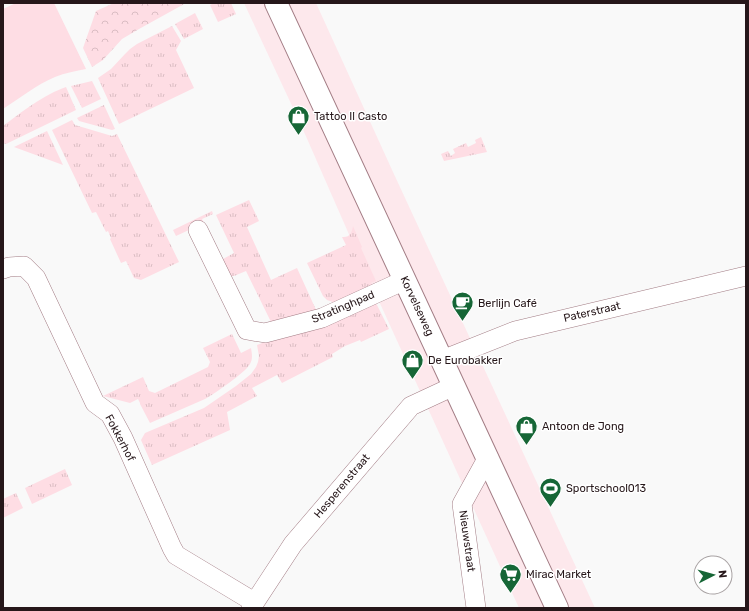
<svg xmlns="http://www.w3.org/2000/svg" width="749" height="611" font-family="Rubik,sans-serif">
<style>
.built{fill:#fde8ec}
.grass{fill:url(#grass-tufts)}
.forest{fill:url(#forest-crowns)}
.pitch{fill:#fedde4}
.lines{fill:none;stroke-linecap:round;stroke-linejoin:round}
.minor-casing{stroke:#a37d85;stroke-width:20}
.tertiary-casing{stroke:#a37d85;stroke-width:24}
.minor{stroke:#fff;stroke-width:19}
.tertiary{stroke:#fff;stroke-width:22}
.labels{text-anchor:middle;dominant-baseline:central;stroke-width:3;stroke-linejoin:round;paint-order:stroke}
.poi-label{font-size:11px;fill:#26171a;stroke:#fff;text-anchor:start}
.street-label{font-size:11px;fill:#26171a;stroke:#fff}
</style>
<defs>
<pattern id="grass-tufts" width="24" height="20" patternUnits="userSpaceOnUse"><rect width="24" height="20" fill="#fedde4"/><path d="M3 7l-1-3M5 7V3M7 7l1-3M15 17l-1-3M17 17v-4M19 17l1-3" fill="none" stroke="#dabdc3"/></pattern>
<pattern id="forest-crowns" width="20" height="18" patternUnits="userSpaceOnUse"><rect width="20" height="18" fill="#fedde4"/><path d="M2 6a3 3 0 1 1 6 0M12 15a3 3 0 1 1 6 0" fill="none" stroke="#dabdc3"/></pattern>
</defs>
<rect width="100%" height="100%" fill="#f9f9f9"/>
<path class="built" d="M244,3h72l77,169 202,436h-76l-157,-344 -61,-139z"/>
<g class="grass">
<path d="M214,3h17l5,11 -18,8 -8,-17z"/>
<path d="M195,13l8,16 -19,10 -9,-15z"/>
<path d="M172,26l9,15 -5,9 18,38 -75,36 -21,-46 13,-9 14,-15 5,-5 7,-5z"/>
<path d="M92,81l9,18 -19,9 -11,-22z"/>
<path d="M66,87l10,23 -70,34 -3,-1v-17c17,-13 42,-32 63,-39z"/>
<path d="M104,105l11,24 -3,1 -33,-9 -2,-3z"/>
<path d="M72,120l3,5 37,11 5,-2 62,128 -38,18 -7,-2 -8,-17 -5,2 -11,-24 1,-1 -3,-7 -2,1 -10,-20 -4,1 -40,-83z"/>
<path d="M47,131l16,34 -49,-18z"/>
<path d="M481,137l6,15 -43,9 -3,-7 7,-3 3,5 4,-3 -2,-4 13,-6 2,4 8,-4 -1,-3z"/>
<path d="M249,200l10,21 -12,6 24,53 26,-12 20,44 -46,10 -25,-51 -12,5h-5l-6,-17 11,-6 -18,-38z"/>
<path d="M212,211l1,3 -11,5 2,4 -28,13 -3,-6z"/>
<path d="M353,226l9,21 -1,1 15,33 -5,2 3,5 -39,15 -8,-3 -4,-4 -16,-33 39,-18 -4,-8c8,1 10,-5 11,-11z"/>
<path d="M376,303l13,26 -28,13 -1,-2 -15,6 -13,8 1,3 -51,26 -5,-8 -25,13 5,8 -30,16 3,18 -78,35 -11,-25 4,-7 59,-25 32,-22 15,-12 5,-7 2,-5 1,-6 -2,-11 13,-5z"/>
<path d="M232,334l9,19 10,-5c1,6 2,11 -1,16 -5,9 -36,30 -45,35l-55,24 -10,-19v-1l-2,-4 -8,4 -27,-7 40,-19 6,14 6,2 53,-26 2,-5 -7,-14z"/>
<path d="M65,469l7,16 -40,19 -7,-16z"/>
<path d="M16,493l7,15 -20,10v-19z"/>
</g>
<path class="forest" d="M114,3h72l-47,26 -17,10 -19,21 -11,7 -9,-19 13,-37z"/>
<path class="pitch" d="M16,3h38l32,66c-10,2 -21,4 -31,8 -19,8 -35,21 -52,32v-100z"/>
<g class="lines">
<defs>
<g id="minor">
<path d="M198,230l49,100 18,3 57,-15 83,-38"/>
<path d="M3,269l6,-2 15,-1 12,12 59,125 15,11 13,24 49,110 4,7 78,47"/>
<path d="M442,360l73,-29 231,-55"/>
<path d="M251,608l42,-64 118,-138 43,-20"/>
<path d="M476,608l-14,-104 26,-47"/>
</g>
<path id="tertiary" d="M276,3l281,605"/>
</defs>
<use href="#minor" class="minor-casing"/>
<use href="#tertiary" class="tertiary-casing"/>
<use href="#minor" class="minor"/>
<use href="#tertiary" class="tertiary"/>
</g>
<defs>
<symbol id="shop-pin" viewBox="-11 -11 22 30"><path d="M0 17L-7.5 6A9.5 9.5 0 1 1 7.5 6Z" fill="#166636" stroke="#fff"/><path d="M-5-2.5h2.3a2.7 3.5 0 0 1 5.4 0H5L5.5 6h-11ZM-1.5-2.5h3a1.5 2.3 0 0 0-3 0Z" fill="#fff"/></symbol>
<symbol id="cafe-pin" viewBox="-11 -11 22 30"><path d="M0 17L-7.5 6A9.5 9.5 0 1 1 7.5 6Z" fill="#166636" stroke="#fff"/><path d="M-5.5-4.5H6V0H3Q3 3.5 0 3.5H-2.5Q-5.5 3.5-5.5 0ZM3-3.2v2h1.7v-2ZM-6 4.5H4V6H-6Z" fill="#fff"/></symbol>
<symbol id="stadium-pin" viewBox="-11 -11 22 30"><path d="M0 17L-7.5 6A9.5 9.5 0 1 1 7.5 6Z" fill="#166636" stroke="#fff"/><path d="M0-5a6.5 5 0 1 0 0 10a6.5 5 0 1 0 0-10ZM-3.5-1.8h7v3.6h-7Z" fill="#fff"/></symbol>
<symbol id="supermarket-pin" viewBox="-11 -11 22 30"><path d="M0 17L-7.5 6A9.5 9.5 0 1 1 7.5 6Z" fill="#166636" stroke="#fff"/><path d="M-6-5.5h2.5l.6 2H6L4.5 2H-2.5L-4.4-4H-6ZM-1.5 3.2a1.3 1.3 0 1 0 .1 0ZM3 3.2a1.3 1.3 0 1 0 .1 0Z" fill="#fff"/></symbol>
</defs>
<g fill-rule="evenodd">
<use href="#shop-pin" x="286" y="104" width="25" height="34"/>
<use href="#cafe-pin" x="450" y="290" width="25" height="34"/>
<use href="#shop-pin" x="400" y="348" width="25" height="34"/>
<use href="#shop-pin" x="514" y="414" width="25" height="34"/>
<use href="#stadium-pin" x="538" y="476" width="25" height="34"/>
<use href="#supermarket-pin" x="498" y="562" width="25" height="34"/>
</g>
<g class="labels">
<g class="poi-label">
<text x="314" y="116">Tattoo Il Casto</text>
<text x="478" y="303">Berlijn Café</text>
<text x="428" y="360">De Eurobakker</text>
<text x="542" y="426">Antoon de Jong</text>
<text x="566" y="488">Sportschool013</text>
<text x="526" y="574">Mirac Market</text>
</g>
<g class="street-label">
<text transform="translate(417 306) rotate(65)">Korvelseweg</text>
<text transform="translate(343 307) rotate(-23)">Stratinghpad</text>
<text transform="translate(592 312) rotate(-13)">Paterstraat</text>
<text transform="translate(120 438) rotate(62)">Fokkerhof</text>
<text transform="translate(342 486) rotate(-50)">Hesperenstraat</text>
<text transform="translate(467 541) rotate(82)">Nieuwstraat</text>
</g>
</g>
<rect width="749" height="611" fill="none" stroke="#26171a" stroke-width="8"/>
<g transform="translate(713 575) rotate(84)"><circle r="19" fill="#ffffff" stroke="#a8a2a3"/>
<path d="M0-3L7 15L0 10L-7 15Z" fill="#166636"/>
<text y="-6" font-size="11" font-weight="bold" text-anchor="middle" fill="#26171a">N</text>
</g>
</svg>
